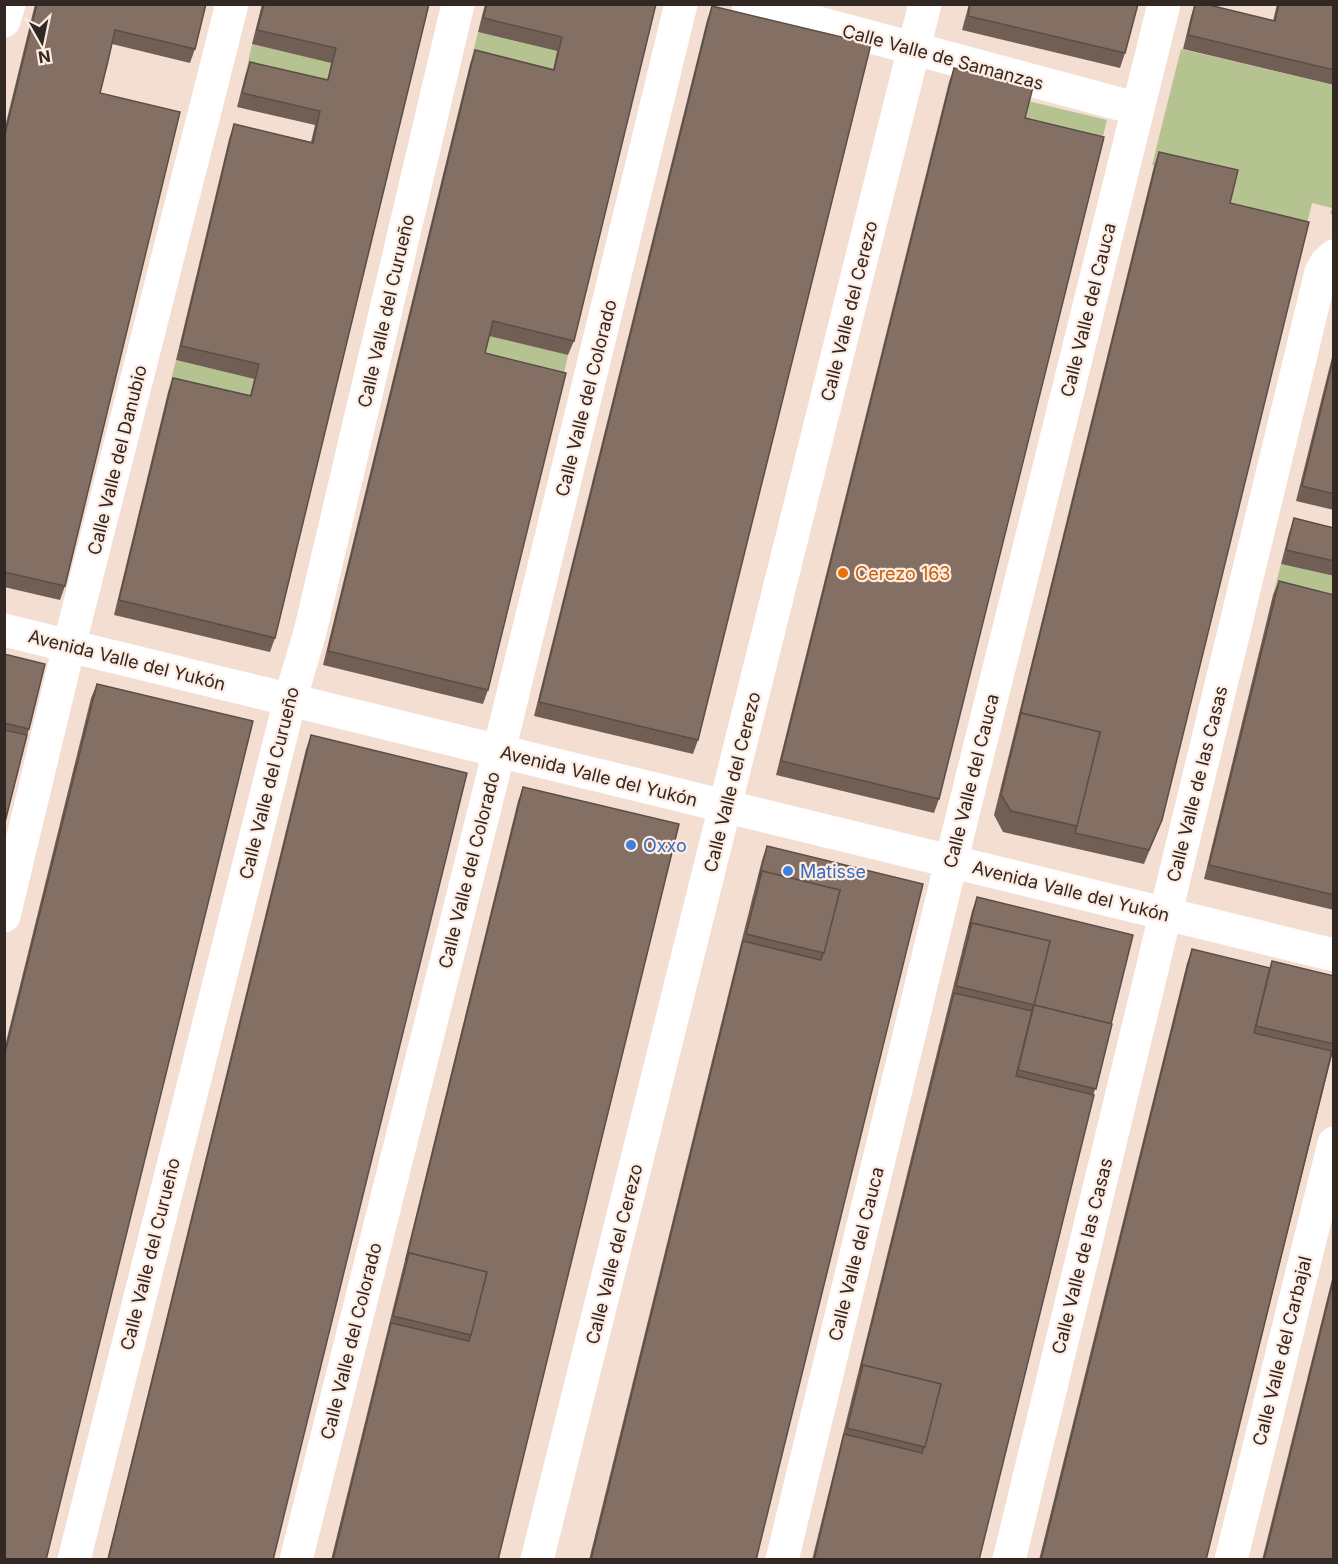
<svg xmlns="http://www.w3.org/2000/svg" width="1338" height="1564" font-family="Inter,sans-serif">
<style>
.green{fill:#b5c390}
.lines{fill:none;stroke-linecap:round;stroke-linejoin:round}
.street{stroke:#fff;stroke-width:33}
.secondary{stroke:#fff;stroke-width:33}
.wall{fill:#715f56}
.building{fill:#836f64;stroke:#5c4e46;stroke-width:1.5}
.food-dot{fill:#e8710a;stroke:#feebe1;stroke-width:2}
.shop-dot{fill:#3f7fe0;stroke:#feebe1;stroke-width:2}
.labels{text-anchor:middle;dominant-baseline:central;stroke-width:4.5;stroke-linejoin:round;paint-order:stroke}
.street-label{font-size:18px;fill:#312823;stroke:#feebe1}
.food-label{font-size:18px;fill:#c56008;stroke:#feebe1;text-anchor:start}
.shop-label{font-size:18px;fill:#366cbe;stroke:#feebe1;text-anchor:start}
</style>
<rect width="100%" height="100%" fill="#f4ddd1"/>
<g class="green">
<path d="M478,32l79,19 -8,33 -79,-20z"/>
<path d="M252,44l79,19 -8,31 -78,-18z"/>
<path d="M1181,49l152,36v130l-3,-1 2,-6 -20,-5 -8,33 -79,-19 7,-33 -80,-19z"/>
<path d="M1028,101l79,19 -8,32 -79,-20z"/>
<path d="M487,335l81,20 -7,32 -81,-20z"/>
<path d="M176,360l78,19 -8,31 -78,-18z"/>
<path d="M1281,564l52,12v34l-60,-15z"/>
</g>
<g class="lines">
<g class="street">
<path d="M748,4l390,105"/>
<path d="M4,21l5,-17"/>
<path d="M4,916l65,-270 163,-642"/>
<path d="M74,1560l216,-860 20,-68 148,-628"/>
<path d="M296,1560l203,-809 182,-747"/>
<path d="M782,1560l169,-698 213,-858"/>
<path d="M1009,1560l312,-1288 5,-9 8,-7"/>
<path d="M1231,1560l103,-417"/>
</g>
<g class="secondary">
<path d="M4,630l1330,325"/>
<path d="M537,1560l388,-1556"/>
</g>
</g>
<g class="wall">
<path d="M35,4h171l-11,45 -5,14 -78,-19 -12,49 -35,493 -5,14 -56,-13v-456z"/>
<path d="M262,4h167l-154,634 -5,14 -156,-37 54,-223 5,-14 77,17 4,-16 -78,-19 53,-221 5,-15 77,18 4,-17 -78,-18 8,-31 5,-14 77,18 4,-17 -79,-19z"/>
<path d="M485,4h171l-82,337 -6,14 -79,-19 -4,17 3,337 -5,14 -160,-39 147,-601 5,-14 78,19 4,-18 -79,-19z"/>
<path d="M969,4h169l-13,49 -5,15 -158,-38z"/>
<path d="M1195,4l78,17 4,-17h57v81l-151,-36 8,-33z"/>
<path d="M712,6l-14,734 -5,14 -159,-38 173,-696z"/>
<path d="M954,68l71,50 -86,681 -5,14 -158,-38 173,-693z"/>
<path d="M1159,152l71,51 -68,617 -18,44 -141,-32 -9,-17 160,-649z"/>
<path d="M1334,349v161l-38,-9z"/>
<path d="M1294,518l40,10v48l-53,-12 8,-31z"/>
<path d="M1279,581l55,14v315l-130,-31 69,-284z"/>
<path d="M4,654l25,75 -25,97z"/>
<path d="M97,684l-93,876v-510l87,-352z"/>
<path d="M311,735l-38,825h-166l199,-811z"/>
<path d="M523,787l-25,773h-167l187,-759z"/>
<path d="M767,846l156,38 -167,676h-167l149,-605 24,-95z"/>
<path d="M977,897l134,127 -132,536h-167l152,-617 8,-32z"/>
<path d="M1192,949l78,19 2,-7 62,15v71l-128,513h-167l148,-597z"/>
<path d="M1334,1271v289h-72z"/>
</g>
<g class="building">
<path d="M37,4h169l-11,45 -80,-19 -7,31 -8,32 80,19 -115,474 -61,-14v-434z"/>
<path d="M264,4h165l-154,634 -156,-38 54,-222 78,18 8,-32 -78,-18 53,-222 79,19 7,-32 -78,-18 8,-31 78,18 8,-32 -79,-18z"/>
<path d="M487,4h169l-82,337 -81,-20 -8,32 81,20 -78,317 -160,-39 147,-601 79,20 8,-33 -79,-19z"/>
<path d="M970,4h168l-13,49 -157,-37z"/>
<path d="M1195,4h10l70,17 4,-17h55v66l-146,-35z"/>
<path d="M712,6l159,38 -173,696 -159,-38z"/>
<path d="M954,68l79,19 -8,31 79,19 -165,662 -158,-38z"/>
<path d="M1159,152l79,18 -8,33 79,19 -147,598 -13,30 -74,-17 25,-101 -79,-19 -2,6z"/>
<path d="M1334,356v138l-32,-8z"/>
<path d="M1294,518l40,10v33l-48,-11z"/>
<path d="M1279,581l55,14v300l-125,-30z"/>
<path d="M4,654l41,10 -16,65 -25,-6z"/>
<path d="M97,684l156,37 -207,839h-42v-503z"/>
<path d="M1021,713l79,19 -23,94 -66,-15 -10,-16z"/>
<path d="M4,730l23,5 -23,91z"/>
<path d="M311,735l156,38 -194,787h-165z"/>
<path d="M523,787l156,37 -181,736h-165l58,-237 78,18 18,-69 -78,-19 -3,7z"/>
<path d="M767,846l156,38 -167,676h-165l152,-619 78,19 19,-70 -78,-19 -3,7z"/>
<path d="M762,871l78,19 -16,63 -78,-19z"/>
<path d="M977,897l156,38 -22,89 -77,-19 -2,6 18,-70 -78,-18 -3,6z"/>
<path d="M972,923l78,18 -16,64 -78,-19z"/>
<path d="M1192,949l78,19 -16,65 78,18 -126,509h-165z"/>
<path d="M1272,961l62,15v68l-78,-18z"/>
<path d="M954,993l78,18 -16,65 78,19 -115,465h-165l30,-126 78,19 19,-69 -78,-19 -3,6z"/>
<path d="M1034,1005l78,19 -16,65 -78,-19z"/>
<path d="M409,1253l78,19 -16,63 -78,-19z"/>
<path d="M1334,1277v283h-70z"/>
<path d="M863,1365l78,19 -16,63 -78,-19z"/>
</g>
<circle class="food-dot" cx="843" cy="573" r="6"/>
<g class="shop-dot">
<circle cx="631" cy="845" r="6"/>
<circle cx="788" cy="871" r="6"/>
</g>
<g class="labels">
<g class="street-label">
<text transform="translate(943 57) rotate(15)">Calle Valle de Samanzas</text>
<text transform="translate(1088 310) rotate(-76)">Calle Valle del Cauca</text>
<text transform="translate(386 311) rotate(-77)">Calle Valle del Curueño</text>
<text transform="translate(849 311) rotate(-76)">Calle Valle del Cerezo</text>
<text transform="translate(586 398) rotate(-76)">Calle Valle del Colorado</text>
<text transform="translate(117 460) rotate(-76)">Calle Valle del Danubio</text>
<text transform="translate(127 660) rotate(14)">Avenida Valle del Yukón</text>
<text transform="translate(599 776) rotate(14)">Avenida Valle del Yukón</text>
<text transform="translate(971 781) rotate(-76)">Calle Valle del Cauca</text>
<text transform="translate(732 782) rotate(-76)">Calle Valle del Cerezo</text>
<text transform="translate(269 783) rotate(-76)">Calle Valle del Curueño</text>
<text transform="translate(1197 784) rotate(-76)">Calle Valle de las Casas</text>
<text transform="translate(469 870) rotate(-76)">Calle Valle del Colorado</text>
<text transform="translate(1071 891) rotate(14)">Avenida Valle del Yukón</text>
<text transform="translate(150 1254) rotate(-76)">Calle Valle del Curueño</text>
<text transform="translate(614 1254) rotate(-76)">Calle Valle del Cerezo</text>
<text transform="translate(856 1254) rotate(-76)">Calle Valle del Cauca</text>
<text transform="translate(1082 1256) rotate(-76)">Calle Valle de las Casas</text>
<text transform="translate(351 1341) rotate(-76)">Calle Valle del Colorado</text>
<text transform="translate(1282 1351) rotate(-76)">Calle Valle del Carbajal</text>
</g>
<g class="food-label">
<text x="855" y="573">Cerezo 163</text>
</g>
<g class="shop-label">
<text x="643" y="845">Oxxo</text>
<text x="800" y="871">Matisse</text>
</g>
</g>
<rect width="1338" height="1564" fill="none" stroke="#312823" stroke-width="12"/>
<g transform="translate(42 42) rotate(171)" stroke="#feebe1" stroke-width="4.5" paint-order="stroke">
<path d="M0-4.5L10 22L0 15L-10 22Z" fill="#312823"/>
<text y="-9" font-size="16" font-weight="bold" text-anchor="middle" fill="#312823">N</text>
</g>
</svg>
